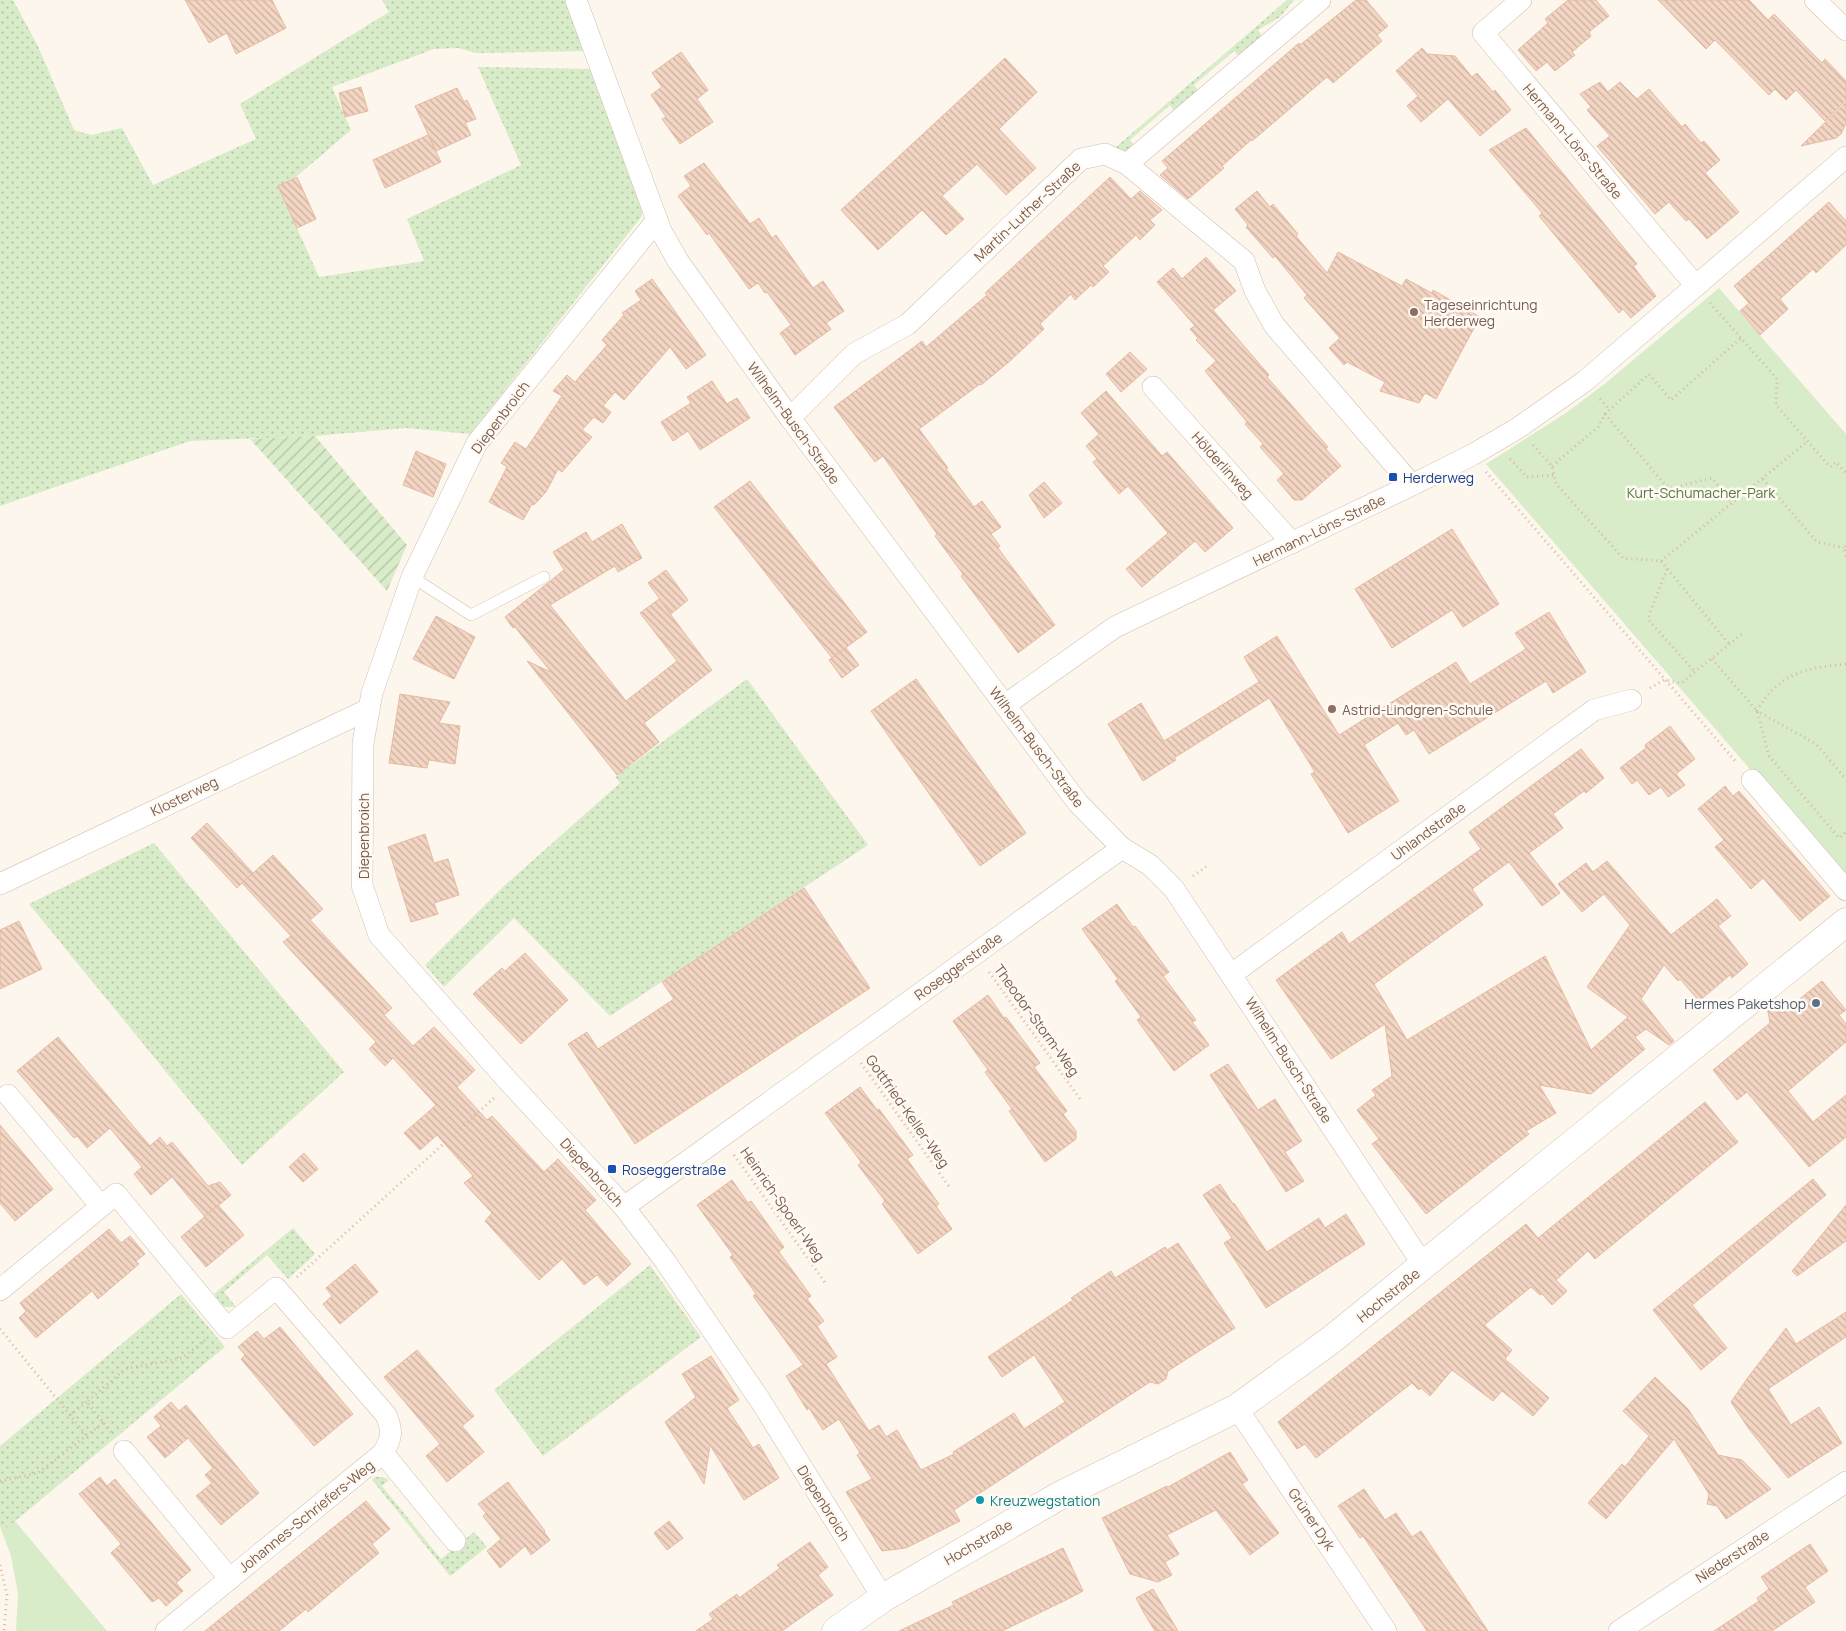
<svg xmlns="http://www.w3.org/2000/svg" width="1846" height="1631" font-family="Manrope,sans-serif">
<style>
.grass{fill:url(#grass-dots)}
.park{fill:#d8ecc9}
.garden{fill:url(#garden-furrows)}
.building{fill:url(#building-back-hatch);stroke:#e6bba3}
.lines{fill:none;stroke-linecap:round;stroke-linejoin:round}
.lane-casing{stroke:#d1beb0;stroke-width:12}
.street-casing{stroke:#d1beb0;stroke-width:22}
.secondary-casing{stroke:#d6c0b0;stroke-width:29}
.path{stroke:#d9b8a5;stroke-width:3;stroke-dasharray:1 4;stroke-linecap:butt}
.lane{stroke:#fff;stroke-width:11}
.street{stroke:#fff;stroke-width:21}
.secondary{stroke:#fff;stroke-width:28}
.education-dot{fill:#8d6e63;stroke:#fffaf3;stroke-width:2}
.transit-dot{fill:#1a4fb4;stroke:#fffaf3;stroke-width:2}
.service-dot{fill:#5c6f8a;stroke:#fffaf3;stroke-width:2}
.culture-dot{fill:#0f9aa8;stroke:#fffaf3;stroke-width:2}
.labels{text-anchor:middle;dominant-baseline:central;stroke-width:5;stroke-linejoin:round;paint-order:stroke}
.street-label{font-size:14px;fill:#7a5c4d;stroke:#fffaf3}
.education-label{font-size:14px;fill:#785e54;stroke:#fffaf3;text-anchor:start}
.transit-label{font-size:14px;fill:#164399;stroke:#fffaf3;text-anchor:start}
.park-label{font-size:14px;fill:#537a41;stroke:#fffaf3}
.service-label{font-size:14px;fill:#4e5e75;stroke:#fffaf3;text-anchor:end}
.culture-label{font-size:14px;fill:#0d838f;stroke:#fffaf3;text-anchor:start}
</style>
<defs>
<pattern id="grass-dots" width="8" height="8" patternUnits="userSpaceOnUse" patternTransform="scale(1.25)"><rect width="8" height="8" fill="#d8ecc9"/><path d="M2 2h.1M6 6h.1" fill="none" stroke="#b4c2a5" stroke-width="1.8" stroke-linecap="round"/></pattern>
<pattern id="garden-furrows" width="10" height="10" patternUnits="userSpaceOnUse" patternTransform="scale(1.25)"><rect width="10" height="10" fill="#d8ecc9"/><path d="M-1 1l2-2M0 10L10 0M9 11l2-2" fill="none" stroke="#b4c2a5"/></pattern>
<pattern id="building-back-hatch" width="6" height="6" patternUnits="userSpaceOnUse" patternTransform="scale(1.25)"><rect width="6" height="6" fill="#f3d5c3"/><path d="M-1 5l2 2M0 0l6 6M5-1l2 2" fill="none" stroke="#cab0a1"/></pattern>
</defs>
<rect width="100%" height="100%" fill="#fdf6ec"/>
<g class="grass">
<path d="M0,0h13l24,44 37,86 17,5 31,-7 31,57 103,-46 -16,-35 149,-92 -7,-12h184l19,51 -109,2 -18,-5 -24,1 -102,38 19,43 -54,46 -19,10 41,91 105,-16 -17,-42 114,-54 -43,-98 114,2 49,130 1,17 -172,218 -64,-6 -91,8 -125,5 -190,65z"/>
<path d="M1287,0h7l-14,17 -22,13 4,6 -23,20 -5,-5 -40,34 5,6 -24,21 -5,-7 -40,35 4,6 -6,5h-8l-4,-4z"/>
<path d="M747,679l121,166 -258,171 -96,-98 -70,69 -19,-22 79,-79 116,-103 -5,-6z"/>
<path d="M154,843l190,229 -102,93 -213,-261z"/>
<path d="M293,1228l22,26 -27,25 -21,-24 -43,37 12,15h-12l-10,-13z"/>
<path d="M650,1265l51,72 -158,119 -49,-66z"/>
<path d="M181,1294l44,53 -223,185 -2,-6v-80z"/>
<path d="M375,1477h8l6,3 -7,6 59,73 33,-27 13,15 -37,29 -78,-96z"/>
</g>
<g class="park">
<path d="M1719,288l127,146v446l-360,-416 80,-51 41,-31z"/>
<path d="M15,1521l92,110h-91l2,-37 -7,-38 -9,-24z"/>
</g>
<path class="garden" d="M315,436l92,109 -20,46 -137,-152z"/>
<g class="building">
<path d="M185,0h87l14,28 -50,26 -9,-21 -18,10z"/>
<path d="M1356,0h10l22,26 -11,9 5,6 -49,42 -6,-6 -75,64 -1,-1 -29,26 2,2 -36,31 -28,-24 8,-7 -6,-7 137,-118 1,2z"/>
<path d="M1568,0h28l13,16 -20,16 2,4 -19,16 3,3 -20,16 -8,-9 -11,9 -18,-21 30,-27 -3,-4z"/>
<path d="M1658,0h91l19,20 6,-6 48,49 3,-4 21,22v19l-21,21 -29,-31 -10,10 -11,-11 -6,6 -54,-55 -9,9z"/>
<path d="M1422,48l5,6 28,2 17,21 5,-4 16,19 2,-2 16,20 -31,26 -32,-37 -27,23 -14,-16 11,-10 -22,-25z"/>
<path d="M681,52l27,38 -11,9 16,23 -33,22 -18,-25 4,-2 -15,-22 11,-8 -10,-14z"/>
<path d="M1005,58l32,34 -38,37 37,39 -30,27 -29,-31 -35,32 22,23 -18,16 -24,-25 -44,40 -37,-40z"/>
<path d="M1600,82l8,10 12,-10 17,17 12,-10 33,38 3,-3 16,19 3,-2 16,19 -15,13 34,39 -32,27 -18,-20 -3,2 -17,-19 -14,12 -58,-68 13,-10 -23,-26 4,-3 -11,-13z"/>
<path d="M361,87l7,24 -23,6 -6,-24z"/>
<path d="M457,88l7,14 3,-2 9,19 -11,4 6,12 -35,16 -21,-45z"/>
<path d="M1846,102v21l-5,11 -5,4 -35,8z"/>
<path d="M1526,128l111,136 -4,2 23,30 -25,22 -8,-9 -4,4 -80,-97 3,-3 -53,-63z"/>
<path d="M428,135l13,27 -56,26 -12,-28z"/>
<path d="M704,163l46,61 9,-6 13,20 4,-3 37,53 10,-7 21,30 -18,12 5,6 -36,26 -15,-22 11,-8 -24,-33 -2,1 -7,-10 -9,6 -40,-56 -2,2 -29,-39 13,-10 -7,-10z"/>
<path d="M297,177l19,42 -19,9 -19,-42z"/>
<path d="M1110,177l21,22 9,-8 22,19 -12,10 5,5 -15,15 -4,-5 -33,31 6,6 -16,15 -2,-2 -16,15 -4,-6 -31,30 4,5 -34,32 -29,24 -1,-1 -61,45 29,39 -2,1 28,38 8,-6 19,26 -10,7 9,12 -2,2 57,77 -37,28 -57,-77 2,-2 -28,-38 2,-2 -54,-78 -8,6 -41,-55 88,-66 4,6 61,-52 -2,-2z"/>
<path d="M1257,191l13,16 3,-3 25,30 -2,2 31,37 11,-21 64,34 4,-7 26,14 1,-3 47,27 -44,82 -11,-6 -6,10 -39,-12 5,-9 -38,-20 -3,3 -15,-17 11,-10 -36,-40 3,-3 -32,-39 -2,2 -27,-31 2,-2 -13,-16z"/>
<path d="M1829,202l17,19v24l-30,28 -3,-4 -33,30 8,10 -28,26 -20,-24 9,-8 -15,-17z"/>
<path d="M1206,257l30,34 -23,19 56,65 -2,2 61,70 -2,2 15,17 -39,34h-8l-17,-20 7,-6 -24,-27 3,-3 -18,-20 2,-2 -42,-51 11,-10 -20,-21 2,-2 -8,-9 5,-3 -38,-44 16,-14 9,11z"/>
<path d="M652,279l54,76 -20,14 -16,-22 -46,53 -9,-8 -12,14 8,6 -8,11 -9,-6 -12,13 10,7 -30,35 -4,-3 -12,23 -12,13 -2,-1 -9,16 -34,-18 18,-35 -6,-4 14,-21 11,7 36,-53 -9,-5 14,-16 8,7 32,-37 -5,-5 22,-25 -2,-2 19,-13 -6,-9z"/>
<path d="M1130,352l17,17 -26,23 -15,-18z"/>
<path d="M712,381l15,23 10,-6 13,20 -50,32 -12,-19 -15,10 -12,-19 30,-19 -4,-6z"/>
<path d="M1106,391l56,65 5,-4 66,76 -28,24 -10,-11 -53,46 -16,-18 42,-36 -40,-47 -9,8 -26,-32 4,-3 -11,-13 13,-12 -18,-21z"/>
<path d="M416,451l30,13 -13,33 -30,-12z"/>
<path d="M750,481l117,151 -35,26 -118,-151z"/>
<path d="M1044,482l18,21 -18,15 -15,-23z"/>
<path d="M622,524l20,34 -24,14 -3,-6 -65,39 76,96 51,-40 -37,-48 19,-14 53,71 -68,53 15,19 -42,33 -90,-114 24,11 -36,-45 -2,1 -8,-11 59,-47 -11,-18 33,-20 6,10z"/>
<path d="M1452,529l47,75 -36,23 -11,-17 -60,38 -37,-59z"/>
<path d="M666,570l22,30 -17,14 -23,-31z"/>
<path d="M1549,612l37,60 -33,21 -7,-12 -117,73 -15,-24 -8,5 -8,-12 -34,22 35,56 -51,32 -37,-59 4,-2 -46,-74 -95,60 2,2 -33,21 -35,-57 33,-21 23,38 95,-59 -15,-25 33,-21 62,99 117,-73 14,22 56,-35 -11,-16z"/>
<path d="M436,616l39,21 -21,42 -41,-20z"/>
<path d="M846,648l13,17 -17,13 -13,-18z"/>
<path d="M916,679l110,154 -46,33 -109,-155z"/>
<path d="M400,694l50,8 -11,21 21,3 -5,38 -26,-4 -2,8 -38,-5z"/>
<path d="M1670,726l25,33 -19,15 9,11 -17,12 -7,-10 -12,8 -12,-15 -5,4 -12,-16 26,-20 -1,-3z"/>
<path d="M1581,749l23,29 -18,15 -2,-2 -31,23 10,14 -34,25 31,40 -18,13 -33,-44 -37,27 11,16 -109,79 33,56 138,-84 46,94 37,-33 -41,-30 43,-62 -26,-31 -22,18 -24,-28 28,-21 7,9 14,-11 64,74 46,-36 14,17 -13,10 30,38 -16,14 -2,-3 -31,26 -19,-22 -2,2 -14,-16 -23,34 33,42 -5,4 -23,-16 -11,8 10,12 -54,45 -52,-9 17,28 -30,18 3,3 -103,80 -54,-70 7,-5 -22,-29 19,-15 -4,-5 20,-14 -7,-52 -54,35 -55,-79 66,-48 7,12 132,-95 -12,-17z"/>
<path d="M1725,786l8,10 6,-5 91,105 -30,25 -37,-43 -12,11 -36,-42 9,-7 -26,-31z"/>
<path d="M207,823l46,50 -16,15 -46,-50z"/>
<path d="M425,834l9,29 14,-4 11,36 -25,8 4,11 -27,8 -23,-75z"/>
<path d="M273,855l50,54 -13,11 82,88 -8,7 29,31 21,-19 41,43 -18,17 30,33 5,-4 52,56 14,-13 38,41 -11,10 46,54 -24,22 -10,-11 -13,10 -22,-26 -23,21 -54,-59 7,-8 -28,-30 9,-7 -36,-41 -17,15 -16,-17 32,-28 -43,-47 -8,8 -16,-17 7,-7 -93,-100 8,-6 -49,-53z"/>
<path d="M804,888l66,100 -235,156 -67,-100 19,-12 11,17 76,-50 -12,-17z"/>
<path d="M1117,904l16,23 2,-1 34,46 -6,4 33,44 -4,2 17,23 -35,26 -37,-51 4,-3 -26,-36 3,-2 -36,-50z"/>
<path d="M19,921l23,48 -42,20v-59z"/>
<path d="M525,953l43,47 -47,44 -48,-50 29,-26 3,3z"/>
<path d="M1822,981l24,29 -7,5 7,9v18l-58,49 25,31 33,-27v42l-37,30 -62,-75 -10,8 -24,-30 57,-47 -3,-17 15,7z"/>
<path d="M988,995l16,23 2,-1 34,46 -6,4 33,44 -4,3 13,17v8l-31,23 -36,-51 3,-2 -27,-37 3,-2 -35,-49z"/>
<path d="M58,1037l92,109 10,-9 7,9 5,-4 36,44 12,-4 11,13 -26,22 -33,-40 -21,18 -17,-21 8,-7 -32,-39 -23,20 -10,-12 -3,2 -57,-67z"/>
<path d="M1228,1064l30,46 17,-11 27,42 -17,11 19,29 -18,11 -76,-117z"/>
<path d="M860,1087l17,23 2,-1 34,46 -6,4 32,45 -3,2 16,23 -34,25 -36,-50 3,-3 -27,-36 3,-3 -36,-49z"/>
<path d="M1705,1102l33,40 -143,117 -7,-8 -32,29 11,11 -15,14 -10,-11 -2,1 -9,-8 -47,38 28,25 -7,9 44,39 -16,18 -31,-25 -9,10 -41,-31 -22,26 -9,-8 -2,2 -7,-7 -96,75 -11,-14 -8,5 -19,-27 248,-198 12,14z"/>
<path d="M0,1125l53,64 -38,32 -15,-18z"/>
<path d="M304,1153l14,16 -15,13 -14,-15z"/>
<path d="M1813,1179l13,16 -134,110 35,43 -26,22 -48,-60z"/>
<path d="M732,1180l16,23 3,-2 33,46 -5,5 32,44 -4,3 17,22 -7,5 20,31 -11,7 43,67 10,-6 7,12 11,-7 24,40 33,-16 -1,-2 61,-39 10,16 41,-27 -31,-47 -32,22 -14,-20 85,-57 -2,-2 40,-27 4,7 50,-31 2,3 11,-7 57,85 -67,43 -2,8 -8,5 -8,-2 -196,128 6,11 -54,27 -24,3 -36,-59 26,-13 -15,-24 3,-2 -21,-34 -16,11 -14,-22 -2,2 -21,-34 17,-11 -50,-69 3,-2 -26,-37 3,-2 -36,-50z"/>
<path d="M1220,1184l13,20 1,-1 33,49 52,-34 6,10 21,-14 19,30 -99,64 -42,-65 8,-5 -29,-43z"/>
<path d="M218,1205l26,30 -38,32 -25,-30z"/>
<path d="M1846,1205v36l-49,35 -5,-5z"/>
<path d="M109,1229l12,14 9,-7 15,18 -9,7 3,3 -41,35 -6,-8 -56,47 -17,-20 7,-7 -6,-8z"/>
<path d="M355,1264l23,28 -38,32 -17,-20 9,-8 -6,-8z"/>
<path d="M1846,1312v25l-78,52 23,36 28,-18 23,36 -54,35 -39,-49 -18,-27 18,-26 37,-48 10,16z"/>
<path d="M280,1327l73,87 -39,32 -73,-87 4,-4 -7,-8 19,-16 7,8z"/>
<path d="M417,1350l57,66 -12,10 22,26 -37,30 -21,-26 14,-12 -56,-67z"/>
<path d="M711,1356l28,44 -12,8 26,40 6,-4 20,34 -35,22 -34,-55 -6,39 -39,-62 31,-25 -14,-23z"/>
<path d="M1655,1377l33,32 30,46 24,5 29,29 -45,30 -9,-13 -10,-2 2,-10 -35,-55 -68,80 -18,-16 34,-39 3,3 24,-31 -26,-25z"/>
<path d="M171,1402l8,9 7,-6 73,88 -38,32 -25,-29 16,-13 -7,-8 8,-7 -25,-30 -23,20 -18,-21 14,-11 -7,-9z"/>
<path d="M1230,1452l18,28 -6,4 37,49 -29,22 -34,-45 -49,25 12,19 -14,8 7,13 -14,7 -28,-8 -28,-56 65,-32 1,1z"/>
<path d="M100,1477l7,9 8,-7 76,91 -15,13 7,8 -17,15 -7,-8 -7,4 -41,-49 10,-9 -42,-50z"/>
<path d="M508,1482l37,49 -1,1 6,8 -19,15 -6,-9 -25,22 -13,-17 14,-12 -18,-23 3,-3 -8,-9z"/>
<path d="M1364,1489l21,31 11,-7 16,24 9,-6 67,100h-61l-64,-95 -3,2 -22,-32z"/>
<path d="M366,1501l24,28 -18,15 7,9 -71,59 -2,-3 -27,22h-74z"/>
<path d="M669,1521l14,17 -16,12 -13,-17z"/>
<path d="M810,1542l18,25 -10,8 15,20 -51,36h-86l17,-12 -4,-5 28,-20 2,4 41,-30 -3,-3z"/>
<path d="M1810,1544l18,27 -23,16 10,15 -43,29h-58l45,-30 -2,-3 12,-9 -8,-12z"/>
<path d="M1063,1548l20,43 -17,9 -64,31h-103l55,-26 -2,-3z"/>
<path d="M1153,1589l25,42h-23l-11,-18 -8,-15z"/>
</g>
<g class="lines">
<defs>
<path id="lane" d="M412,577l59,38 73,-38"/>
<g id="street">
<path d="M576,0l85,231 17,30 112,157 288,385 44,45 28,17 24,24 250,377"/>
<path d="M1521,0l-38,33 213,253"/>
<path d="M1815,0l31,30"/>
<path d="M1127,164l117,97 11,30 19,34 138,160"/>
<path d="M657,220l-180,223 -65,134 -40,116 -9,50 -1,142 17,50 131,148 85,92 29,32 41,54 95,139 123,198"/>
<path d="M1153,387l139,156"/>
<path d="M790,418l64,-64 54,-30 173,-165 24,-5 22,10 193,-164"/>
<path d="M1005,705l110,-78 297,-142 60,-30 46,-27 67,-47 261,-224"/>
<path d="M1752,780l94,110"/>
<path d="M0,884l369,-175"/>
<path d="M1232,974l362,-264 37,-10"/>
<path d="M8,1095l93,111"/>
<path d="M624,1207l498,-359"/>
<path d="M0,1290l116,-96 111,134 49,-40 110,127c7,16 6,23 -3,38"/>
<path d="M1237,1408l149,223"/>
<path d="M124,1451l106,128"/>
<path d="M166,1631l217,-178 72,88"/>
<path d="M1619,1631l227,-149"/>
</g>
<path id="secondary" d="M836,1631l47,-33 176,-102 178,-88 94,-68 515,-418"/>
</defs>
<use href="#lane" class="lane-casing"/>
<use href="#street" class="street-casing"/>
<use href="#secondary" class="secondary-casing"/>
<g class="path">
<path d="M1710,303l67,76 -1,26 54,62 6,-5 10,11"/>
<path d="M1600,399l10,11"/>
<path d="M1605,414l61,72 5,2 41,-10 20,25"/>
<path d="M1533,445l19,21 4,18 67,74 38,3 68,83"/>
<path d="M1510,459l17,18 27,-2"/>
<path d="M1552,466l46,-39 7,-13 44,-40 22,26 70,-62"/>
<path d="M1486,472l251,291"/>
<path d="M1763,479l54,63 27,6"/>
<path d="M1846,546l-2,2 2,8"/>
<path d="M1661,561l147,-120"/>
<path d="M1667,569l-18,46 1,7 45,50"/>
<path d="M1712,659l45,52 12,45 70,82 7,-6"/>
<path d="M1846,664c-40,4 -68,9 -89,47l59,33 30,35"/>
<path d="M1650,688l14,-8 17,3 61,-49"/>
<path d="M1193,876l14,-10"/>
<path d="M989,972l91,127"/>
<path d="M861,1063l89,125"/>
<path d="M734,1155l92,129"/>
<path d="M297,1277l197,-179"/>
<path d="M0,1329l87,107"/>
<path d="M70,1415l17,-13"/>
<path d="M111,1432l-24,-30 38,-33 57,-11 24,-19"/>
<path d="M0,1481l38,-8 66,-51"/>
<path d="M0,1565l7,30 -3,36"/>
</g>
<use href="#lane" class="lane"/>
<use href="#street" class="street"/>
<use href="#secondary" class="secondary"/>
</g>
<g class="education-dot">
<circle cx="1414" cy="312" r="5"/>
<circle cx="1332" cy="709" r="5"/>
</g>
<g class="transit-dot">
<rect x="1388" y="472" width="10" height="10" rx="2.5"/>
<rect x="607" y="1164" width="10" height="10" rx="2.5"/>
</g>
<circle class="service-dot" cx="1816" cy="1003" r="5"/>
<circle class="culture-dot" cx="980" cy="1500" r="5"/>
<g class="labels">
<g class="street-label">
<text transform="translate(1573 141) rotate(50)">Hermann-Löns-Straße</text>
<text transform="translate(1027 211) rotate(-43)">Martin-Luther-Straße</text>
<text transform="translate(500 417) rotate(-53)">Diepenbroich</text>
<text transform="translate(794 423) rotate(54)">Wilhelm-Busch-Straße</text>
<text transform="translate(1223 465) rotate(48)">Hölderlinweg</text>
<text transform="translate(1319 530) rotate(-26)">Hermann-Löns-Straße</text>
<text transform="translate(1037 747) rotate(53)">Wilhelm-Busch-Straße</text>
<text transform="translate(184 796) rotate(-26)">Klosterweg</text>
<text transform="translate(1428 831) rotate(-36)">Uhlandstraße</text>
<text transform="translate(363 836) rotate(-90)">Diepenbroich</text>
<text transform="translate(958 966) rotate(-36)">Roseggerstraße</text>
<text transform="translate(1037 1020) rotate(54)">Theodor-Storm-Weg</text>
<text transform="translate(1289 1060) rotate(57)">Wilhelm-Busch-Straße</text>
<text transform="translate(908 1111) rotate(55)">Gottfried-Keller-Weg</text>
<text transform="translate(592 1172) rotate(48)">Diepenbroich</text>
<text transform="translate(783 1204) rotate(55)">Heinrich-Spoerl-Weg</text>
<text transform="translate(1388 1295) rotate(-39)">Hochstraße</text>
<text transform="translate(824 1503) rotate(58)">Diepenbroich</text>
<text transform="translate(306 1516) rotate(-39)">Johannes-Schriefers-Weg</text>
<text transform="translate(1312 1519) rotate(56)">Grüner Dyk</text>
<text transform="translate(978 1542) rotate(-30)">Hochstraße</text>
<text transform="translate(1732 1556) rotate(-33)">Niederstraße</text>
</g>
<g class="education-label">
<text x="1424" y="304">Tageseinrichtung<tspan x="1424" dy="16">Herderweg</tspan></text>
<text x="1342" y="709">Astrid-Lindgren-Schule</text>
</g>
<g class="transit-label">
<text x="1403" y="477">Herderweg</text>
<text x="622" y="1169">Roseggerstraße</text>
</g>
<g class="park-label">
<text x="1701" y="492">Kurt-Schumacher-Park</text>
</g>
<g class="service-label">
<text x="1806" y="1003">Hermes Paketshop</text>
</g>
<g class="culture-label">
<text x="990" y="1500">Kreuzwegstation</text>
</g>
</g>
</svg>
